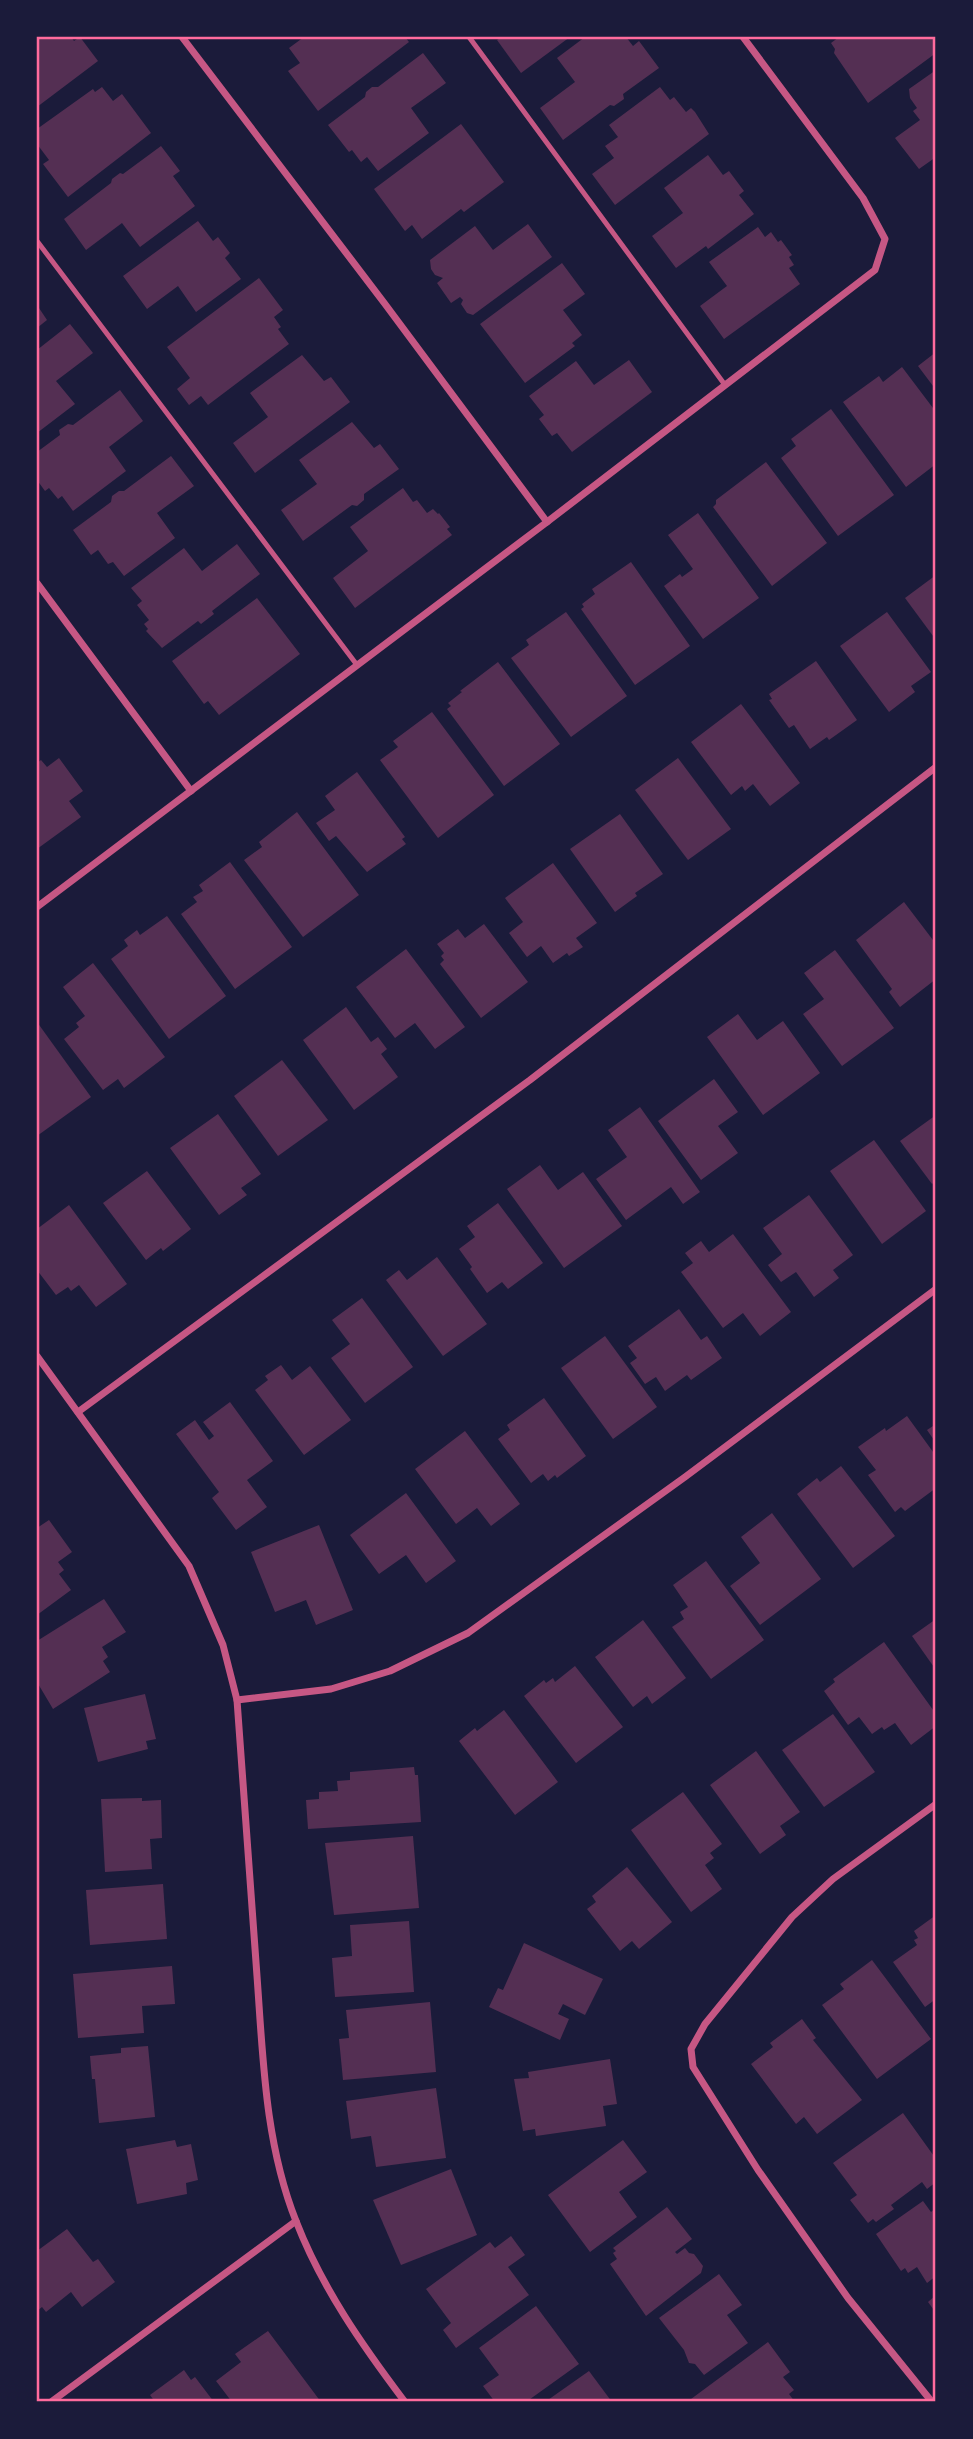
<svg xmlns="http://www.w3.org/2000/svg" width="973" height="2439" font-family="Overpass,sans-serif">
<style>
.building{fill:#542f53}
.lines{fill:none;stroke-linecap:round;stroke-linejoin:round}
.service{stroke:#c65784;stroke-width:5}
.minor{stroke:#c65784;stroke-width:7}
.neatline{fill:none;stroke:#ff6b9d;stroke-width:2.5}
</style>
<rect width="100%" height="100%" fill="#1b1b3a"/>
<g class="building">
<path d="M37,37h34l3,4 6,-4 18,24 -61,46z"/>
<path d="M304,37h101l4,5 -91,69 -30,-40 12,-8 -11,-15z"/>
<path d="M502,37h68l-49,36 -24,-33z"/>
<path d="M585,37h41l7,9 6,-5 20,27 -36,26 1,5 -10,7 -4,-1 -47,35 -23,-32 35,-26 -18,-24z"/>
<path d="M839,37h97v16l-68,50 -34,-50 1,-4 -4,-6z"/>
<path d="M423,53l23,30 -35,25 18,25 -51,38 -11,-14 -6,5 -9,-12 -3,2 -21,-27 37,-28 1,-5 6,-5h6z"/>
<path d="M936,70v87l-17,12 -24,-31 25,-18 -7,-9 4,-3 -7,-10 -1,-9z"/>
<path d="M102,87l11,14 9,-7 29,39 -83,64 -25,-33 6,-4 -12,-16v-15l56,-40 2,3z"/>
<path d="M660,87l10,13 4,-3 12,15 5,-4 4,4 14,22 -94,71 -23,-31 22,-16 -9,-12 13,-9 -9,-12z"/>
<path d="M461,124l43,58 -40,30 -3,-3 -39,30 -10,-14 -7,6 -31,-42z"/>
<path d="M161,146l19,25 -7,5 22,30 -55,41 -18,-24 -36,27 -22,-31 47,-36 1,-4 8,-6 3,1z"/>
<path d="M708,155l15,20 6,-4 15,20 -5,4 15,19 -46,35 -2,-3 -30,22 -24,-32 31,-23 -19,-25z"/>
<path d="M198,221l15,20 5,-4 12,16 -5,5 16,21 -45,33 -18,-26 -31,23 -24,-33z"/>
<path d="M528,224l24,33 -79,58 -6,-2 -6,-9 2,-4 -3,-3 -9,6 -14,-20 6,-5 -8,-3 -4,-6 -1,-9 45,-34 18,24z"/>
<path d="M758,227l7,10 6,-5 7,10 3,-2 11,15 -3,2 5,8 -5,3 11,16 -76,55 -24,-33 27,-20 -18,-24z"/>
<path d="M562,263l23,31 -22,16 19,25 -10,8 3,3 -50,37 -45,-59z"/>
<path d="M259,278l24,32 -9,7 7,10 -3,2 11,15 -81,61 -7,-9 -12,9 -12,-16 13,-11 -23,-31z"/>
<path d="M37,305l10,15 -10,8z"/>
<path d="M70,324l23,29 -37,28 19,23 -38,29v-83z"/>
<path d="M936,352v38l-18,-24z"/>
<path d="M302,355l22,26 7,-4 19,25 -95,71 -22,-30 35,-26 -18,-24z"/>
<path d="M629,360l23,32 -80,60 -15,-19 -5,3 -13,-17 5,-4 -15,-19 47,-35 18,24z"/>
<path d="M902,367l34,45v52l-30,23 -63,-85 36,-26 4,6z"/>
<path d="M120,390l23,31 -34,26 17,24 -53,40 -11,-15 -4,3 -9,-11 -4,3 -8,-11v-28l23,-17 -1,-5 9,-6 5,1z"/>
<path d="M831,409l63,86 -56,41 -57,-78 15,-12 -5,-7z"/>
<path d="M352,422l22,26 6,-4 19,25 -35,25v6l-7,6 -5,-1 -49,36 -22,-31 36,-26 -18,-24z"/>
<path d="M171,456l23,30 -37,27 18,25 -51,38 -11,-14 -5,2 -10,-14 -7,5 -18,-25 38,-28 1,-6 7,-5h5z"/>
<path d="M766,462l61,81 -55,43 -59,-79 3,-3v-4z"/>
<path d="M403,488l10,14 4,-2 10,13 6,-4 5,5 1,-1 11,14 -3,2 5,6 -97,73 -22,-30 35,-27 -18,-24z"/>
<path d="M698,513l61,85 -56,41 -39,-53 16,-12 2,3 11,-8 -25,-34z"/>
<path d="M237,544l23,30 -48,37 2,3 -13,10 -3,-3 -36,27 -16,-17 2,-2 -4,-5 5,-4 -12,-15 5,-4 -11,-13 53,-40 18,23z"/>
<path d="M631,562l59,84 -55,39 -54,-76 3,-2 -2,-3 13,-10 -3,-5z"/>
<path d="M936,575v65l-31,-42z"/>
<path d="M257,598l43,56 -81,61 -11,-14 -4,3 -32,-43z"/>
<path d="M566,612l61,84 -56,41 -60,-79 18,-13 -3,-5z"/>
<path d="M887,612l44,60 -20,14 4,6 -26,20 -49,-66z"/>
<path d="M816,661l41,59 -28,20 -2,-3 -17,12 -16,-24 -5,3 -20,-28 3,-1 -3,-5z"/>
<path d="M498,662l62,82 -56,42 -57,-77 4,-3 -3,-3 14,-11 -2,-1z"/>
<path d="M741,704l59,79 -30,23 -17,-22 -8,7 -3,-5 -11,9 -40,-53z"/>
<path d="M432,712l62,83 -56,43 -58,-78 18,-13 -5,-6z"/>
<path d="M59,758l24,33 -14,10 12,16 -44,32v-86l4,-3 6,7z"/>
<path d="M678,758l53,71 -43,31 -53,-70z"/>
<path d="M357,772l48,65 -3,2 4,5 -39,28 -31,-36 -7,5 -13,-18 19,-13 -10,-14z"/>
<path d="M297,812l62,83 -56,42 -59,-77 18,-13 -3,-5z"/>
<path d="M620,814l43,60 -28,19 2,3 -22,16 -45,-63z"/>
<path d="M230,862l62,85 -57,42 -54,-75 16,-12 -4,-5 10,-6 -4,-6z"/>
<path d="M553,863l44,60 -21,15 7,9 -14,9 -2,-3 -14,10 -12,-17 -14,11 -18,-24 14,-11 -18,-24z"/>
<path d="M904,902l32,42v35l-36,28 -11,-15 3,-3 -36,-49z"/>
<path d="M167,916l59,80 -57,43 -58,-80 17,-13 -4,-6 13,-10 3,5z"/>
<path d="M484,924l44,58 -47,36 -41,-54 4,-4 -3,-4 3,-3 -7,-9 21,-15 7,9z"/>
<path d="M406,949l59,78 -30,22 -20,-26 -20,15 -39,-51z"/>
<path d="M835,950l59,78 -52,38 -39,-52 21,-15 -20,-26z"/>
<path d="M93,963l72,94 -41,31 -6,-9 -15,11 -39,-51 15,-12 -3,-4 9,-7 -22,-29z"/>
<path d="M346,1007l25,35 7,-5 9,12 -6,5 17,23 -44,33 -51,-70z"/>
<path d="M738,1014l19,26 26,-19 37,52 -57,42 -56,-78z"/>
<path d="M37,1022l54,75 -54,39z"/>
<path d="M282,1060l46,60 -50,36 -44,-60z"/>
<path d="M714,1079l24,33 -20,14 20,27 -37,27 -43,-59z"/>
<path d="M640,1107l60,85 -17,12 -12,-17 -45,33 -30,-41 31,-22 -19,-27z"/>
<path d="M218,1114l43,60 -20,14 6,7 -28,20 -49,-67z"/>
<path d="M936,1115v66l-4,3 -32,-43z"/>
<path d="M874,1140l52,71 -44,33 -52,-73z"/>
<path d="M540,1165l18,25 25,-18 39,54 -58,42 -57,-79z"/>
<path d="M147,1171l44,58 -28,22 -2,-3 -15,12 -43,-57z"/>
<path d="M809,1195l44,60 -20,15 6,8 -25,19 -18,-25 -15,10 -13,-17 14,-11 -19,-26z"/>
<path d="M498,1203l45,60 -35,26 -6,-7 -15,11 -17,-24 2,-2 -13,-18 16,-12 -8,-11z"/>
<path d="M69,1205l58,79 -31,23 -17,-22 -8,6 -3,-4 -12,8 -19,-25v-41z"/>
<path d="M733,1234l58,78 -31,24 -17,-23 -20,15 -42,-56 12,-9 -8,-10 16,-12 8,11z"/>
<path d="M437,1257l50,67 -44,32 -57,-76 13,-10 8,10z"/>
<path d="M362,1298l51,69 -48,36 -34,-45 19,-14 -18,-24z"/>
<path d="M679,1309l22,31 6,-4 15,22 -31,22 -4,-5 -22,16 -9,-14 -11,7 -15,-21 7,-5 -9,-12z"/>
<path d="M605,1336l52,71 -44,32 -52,-71z"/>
<path d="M281,1365l11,15 18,-14 41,54 -47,35 -49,-65 13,-10 -3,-4z"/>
<path d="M544,1398l42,58 -29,22 -2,-3 -7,6 -5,-7 -12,9 -33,-44 12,-9 -3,-5z"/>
<path d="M230,1402l43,59 -26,19 20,27 -31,23 -24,-32 7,-6 -43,-58 19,-14 14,20 5,-4 -11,-14z"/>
<path d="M907,1416l29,40v32l-31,23 -4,-4 -6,5 -27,-37 8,-5 -18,-23 27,-19 1,3z"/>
<path d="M936,1424v19l-9,-13z"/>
<path d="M465,1431l55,73 -29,22 -14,-18 -21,16 -41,-55z"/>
<path d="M841,1466l54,70 -42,32 -56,-74 20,-16 3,4z"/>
<path d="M406,1493l50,68 -30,22 -20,-28 -27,19 -29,-39z"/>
<path d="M772,1513l49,66 -61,46 -30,-39 30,-23 -19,-26z"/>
<path d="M49,1520l23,32 -14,10 6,8 -5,4 12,16 -34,25v-87z"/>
<path d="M319,1525l34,85 -37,15 -10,-25 -31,12 -24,-60z"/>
<path d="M706,1561l58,79 -53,39 -39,-52 12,-8 -4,-7 8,-5 -15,-22z"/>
<path d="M104,1599l22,33 -24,15 6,10 -5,4 7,11 -57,37 -16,-27v-41z"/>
<path d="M936,1619v51l-24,-34z"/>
<path d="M643,1620l43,58 -34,26 -5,-8 -14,11 -38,-50z"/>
<path d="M884,1642l52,72v12l-25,19 -16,-22 -11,7 -2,-3 -10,7 -13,-17 -11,8 -24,-34 11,-9 -2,-3z"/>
<path d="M575,1666l48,61 -47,36 -52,-67 20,-16 2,3 7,-5 2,4z"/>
<path d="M145,1694l11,45 -10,2 2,8 -50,13 -14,-54z"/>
<path d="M504,1710l54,72 -43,33 -56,-74 16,-13 2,3z"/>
<path d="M833,1714l42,58 -51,35 -42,-57z"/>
<path d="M756,1751l44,61 -20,14 6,9 -26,19 -50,-69z"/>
<path d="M414,1767l1,8h3l3,47 -113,7 -2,-29 13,-1v-7l19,-1 -1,-10 13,-1v-8z"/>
<path d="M683,1792l39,52 -12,9 4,5 -9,7 17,24 -31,23 -60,-82z"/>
<path d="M142,1798v3l19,-1 1,38 -12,1 2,30 -47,3 -4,-73z"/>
<path d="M413,1836l6,72 -85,7 -9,-72z"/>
<path d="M627,1867l45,55 -33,27 -7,-8 -12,10 -33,-42 9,-7 -4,-6z"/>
<path d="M163,1884l4,55 -77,6 -4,-55z"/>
<path d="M936,1915v84l-11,8 -32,-45 24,-17 -3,-5 4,-2 -4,-7z"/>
<path d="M409,1921l5,71 -79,5 -3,-39 20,-2 -2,-31z"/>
<path d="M524,1943l79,36 -18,36 -22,-11 -5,10 11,5 -9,21 -71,-33 9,-19 5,2z"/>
<path d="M872,1960l59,79 -54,40 -55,-74 22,-16 -4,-5z"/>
<path d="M172,1966l3,38 -33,2 2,27 -66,5 -5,-64z"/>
<path d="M430,2002l6,70 -93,8 -4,-41 10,-1 -3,-28z"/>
<path d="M802,2019l14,19 -3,2 49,60 -45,34 -13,-17 -8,7 -45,-60 22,-17 -3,-4z"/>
<path d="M148,2046l7,71 -56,6 -4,-44h-3l-2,-23 31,-3v-5z"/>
<path d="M610,2059l7,45 -14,2 3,20 -70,10 -1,-7 -12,2 -9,-52 15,-1 -1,-6z"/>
<path d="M436,2088l10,70 -70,9 -5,-31 -20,3 -5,-38z"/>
<path d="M903,2113l33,46v23l-9,7 -5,-7 -31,23 3,4 -18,13 -3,-3 -5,4 -18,-23 7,-5 -24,-32z"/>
<path d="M175,2140l2,7 14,-3 7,36 -12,3 1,11 -50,10 -11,-55z"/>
<path d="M623,2140l24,32 -28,20 18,25 -47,35 -42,-57z"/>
<path d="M451,2169l26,66 -76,30 -28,-65z"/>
<path d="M923,2201l8,11 5,-4v68l-9,7 -10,-16 -9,6 -3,-5 -4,3 -25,-37z"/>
<path d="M667,2207l25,32 -17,13 2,2 8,-6 4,5 5,1 9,12 -2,7 -55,43 -36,-52 7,-5 -4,-6 3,-2 -3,-3z"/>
<path d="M67,2229l26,33 5,-3 17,23 -33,25 -11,-15 -25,20 -4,-5 -5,4v-60z"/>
<path d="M511,2236l14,19 -17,12 21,28 -73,53 -13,-18 8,-7 -25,-34 64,-47 5,6z"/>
<path d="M719,2274l23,31 -15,10 21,28 -44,32 -9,-11 -6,-1 -5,-13 -25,-32z"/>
<path d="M936,2295v18l-8,-11z"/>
<path d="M536,2306l43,58 -53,38h-31l-12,-16 16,-11 -20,-27z"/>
<path d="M268,2331l53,71h-89l-16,-21 25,-19 -6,-8z"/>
<path d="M768,2342l22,30 -7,5 11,13 -5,4 6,8h-102l-2,-3z"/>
<path d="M184,2370l7,10 4,-3 19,25h-59l-5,-7z"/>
<path d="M589,2371l23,31h-67z"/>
</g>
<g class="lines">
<g class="service">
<path d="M469,37l256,348"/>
<path d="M37,241l320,424"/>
</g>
<g class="minor">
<path d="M182,37l203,267 162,218"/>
<path d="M37,583l154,208"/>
<path d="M37,907l510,-385 328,-252 10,-31 -22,-41 -120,-161"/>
<path d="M37,1356l152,210 34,79 14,55c6,92 13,184 20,276 6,82 8,167 39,245 26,67 66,124 109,181"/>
<path d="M78,1412l452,-332 406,-313"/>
<path d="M237,1700l94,-11 59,-18 78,-38 217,-156 251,-188"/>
<path d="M51,2402l245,-181"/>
<path d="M932,2402l-84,-104 -90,-128 -65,-103 -2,-18 14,-25 87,-107 41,-38 103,-75"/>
</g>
</g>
<rect width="973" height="2439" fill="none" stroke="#1b1b3a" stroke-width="77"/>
<rect x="38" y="38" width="896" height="2362" class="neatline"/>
</svg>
